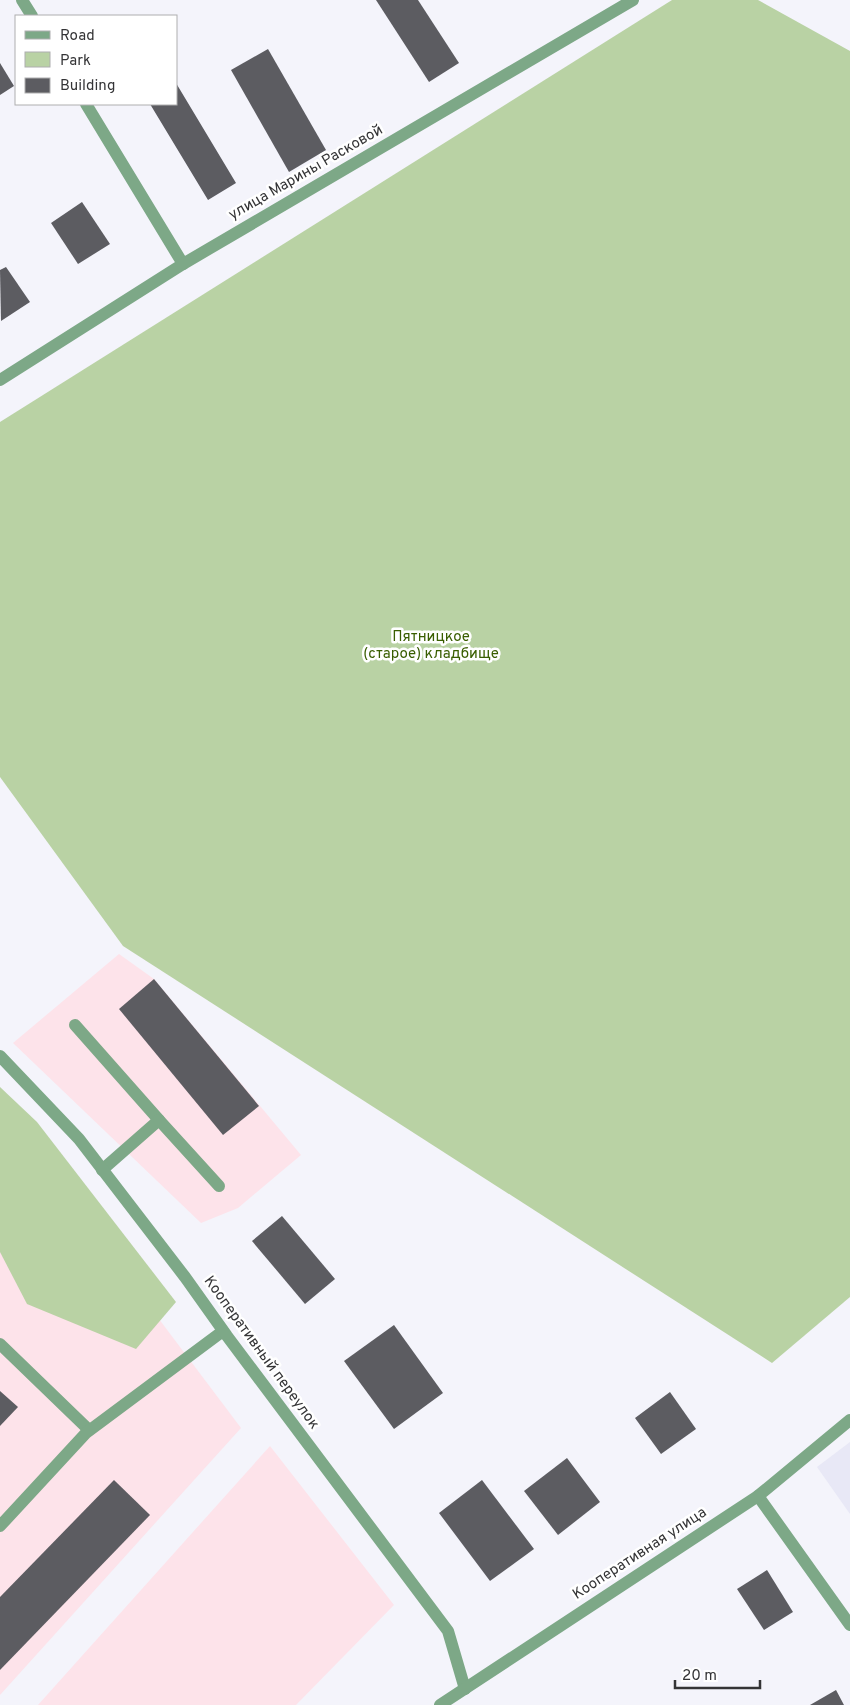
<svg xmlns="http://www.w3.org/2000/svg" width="850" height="1705" font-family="Overpass,sans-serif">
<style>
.built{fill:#e8e8f6}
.industrial{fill:#fde3ea}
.green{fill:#b9d2a4}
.building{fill:#5c5c61}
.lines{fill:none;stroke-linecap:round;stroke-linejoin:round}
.service{stroke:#7da887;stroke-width:12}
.minor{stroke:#7da887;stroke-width:12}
.labels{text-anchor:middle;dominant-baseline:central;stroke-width:5;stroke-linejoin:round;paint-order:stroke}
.street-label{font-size:15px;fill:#343436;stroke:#fff}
.park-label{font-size:15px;fill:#395e00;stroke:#fff}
</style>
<rect width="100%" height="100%" fill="#f4f4fb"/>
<path class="built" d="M850,1442v72l-33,-47z"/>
<g class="industrial">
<path d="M119,954l35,25 147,176 -63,53 -37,15 -188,-180z"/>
<path d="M0,1108l241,320 -241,267z"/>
<path d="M270,1446l124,159 -98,100h-258z"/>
</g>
<g class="green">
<path d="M672,0h86l92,51v1246l-78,66 -649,-417 -123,-169v-355z"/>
<path d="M0,1087l37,35 139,180 -40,47 -109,-45 -27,-52z"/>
</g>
<g class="building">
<path d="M376,0h42l41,63 -30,19z"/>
<path d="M268,49l58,101 -37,22 -58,-102z"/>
<path d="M0,63l14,23 -14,9z"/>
<path d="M176,83l60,100 -28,17 -58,-96h26z"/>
<path d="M82,202l28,42 -32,20 -27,-41z"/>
<path d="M6,267l24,35 -29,19 -1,-51z"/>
<path d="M154,979l105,127 -36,29 -104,-126z"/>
<path d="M282,1216l53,63 -30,25 -53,-63z"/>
<path d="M394,1325l49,68 -49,36 -50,-68z"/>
<path d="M0,1391l18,16 -18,19z"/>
<path d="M670,1392l26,37 -35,25 -26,-36z"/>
<path d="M567,1458l33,44 -42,33 -34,-44z"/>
<path d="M114,1480l36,35 -150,155v-73z"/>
<path d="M482,1480l52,69 -44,32 -51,-68z"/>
<path d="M767,1570l26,42 -29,18 -27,-41z"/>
<path d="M836,1690l8,15h-34z"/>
</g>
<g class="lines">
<g class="service">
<path d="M75,1025l84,95 -57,50"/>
<path d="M159,1120l60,66"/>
<path d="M0,1344l89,86"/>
<path d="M0,1526l86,-93 137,-102"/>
</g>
<g class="minor">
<path d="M22,0l10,16"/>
<path d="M86,104l97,160"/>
<path d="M0,380l183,-116 450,-264"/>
<path d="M0,1056l79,83 106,138 42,59 221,295 17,58"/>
<path d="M758,1496l92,129"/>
<path d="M440,1705l318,-209 92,-76"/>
</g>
</g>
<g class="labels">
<g class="street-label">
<text transform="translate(306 173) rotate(-30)">улица Марины Расковой</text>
<text transform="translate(261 1353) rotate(54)">Кооперативный переулок</text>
<text transform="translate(640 1554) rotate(-33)">Кооперативная улица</text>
</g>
<g class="park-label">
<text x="431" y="637">Пятницкое<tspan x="431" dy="17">(старое) кладбище</tspan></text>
</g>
</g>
<rect x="15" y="15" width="162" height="90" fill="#ffffff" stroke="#aeaeaf"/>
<rect x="25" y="31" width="25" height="8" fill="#7da887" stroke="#aeaeaf"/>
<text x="60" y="40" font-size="15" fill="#343436">Road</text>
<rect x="25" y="52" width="25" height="15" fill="#b9d2a4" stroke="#aeaeaf"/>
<text x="60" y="65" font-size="15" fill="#343436">Park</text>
<rect x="25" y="78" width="25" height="15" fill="#5c5c61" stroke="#aeaeaf"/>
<text x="60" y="90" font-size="15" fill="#343436">Building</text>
<path d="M675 1680v8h85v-8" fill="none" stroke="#343436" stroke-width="2.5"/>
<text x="682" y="1680" font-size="15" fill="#343436" stroke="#ffffff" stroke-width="4" paint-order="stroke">20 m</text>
</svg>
